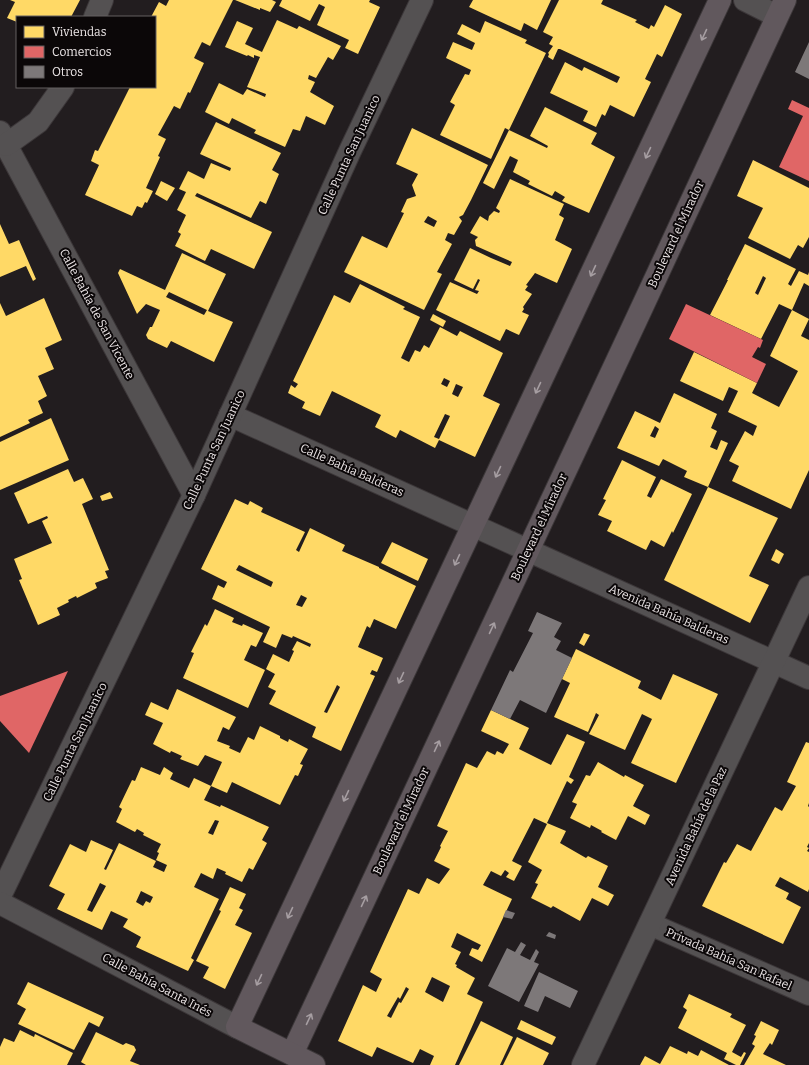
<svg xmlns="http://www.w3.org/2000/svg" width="809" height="1065" font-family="Bitter,serif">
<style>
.homes{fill:#ffd966;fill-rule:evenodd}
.shops{fill:#e06666}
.building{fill:#7d7879}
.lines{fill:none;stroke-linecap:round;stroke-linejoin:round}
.minor-casing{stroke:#3c3739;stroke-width:24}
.major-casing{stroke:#3c3739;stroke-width:24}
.minor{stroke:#545152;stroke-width:22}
.major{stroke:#61585d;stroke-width:22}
.oneway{stroke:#a69ea2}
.labels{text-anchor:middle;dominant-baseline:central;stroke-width:4;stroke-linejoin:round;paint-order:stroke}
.street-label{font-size:12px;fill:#ebe5e6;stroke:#0b0708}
</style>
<rect width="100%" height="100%" fill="#221d1f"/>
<g class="homes">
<path d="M10,0h70l-9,17h-54v5l-10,-4 8,-16z"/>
<path d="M169,0h64l-23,46 -8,-4 -8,16 10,5 -14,30 -2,-1 -8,17 -6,-3 -16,29 8,4 -8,17 2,1 -14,31 7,3 -6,12 -2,-1 -3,6 -5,-2 -5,10 -47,-21 14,-30 -8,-4 4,-11 3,1 32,-64h25v-70h-4l8,-15 7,4z"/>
<path d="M235,0h37l4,2 -6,10 -10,-4v2z"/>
<path d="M282,0h88l-1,2 11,5 -22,47 -13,-6 4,-8 -32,-15 8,-18 -6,-3 -9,17 -31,-15z"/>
<path d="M473,0h78l-14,30 -13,-7 -3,8 -52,-24z"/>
<path d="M559,0h44l-2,4 36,16 -2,2 14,7 2,-4 3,2 11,-22 17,9 -20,43 -5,-3 -12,25 6,3 -17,35 -24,-12 -5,11 -3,-2 -6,13 -13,-6 5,-10 -38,-18 15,-31 17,9 2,-4 33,16 3,-6 -60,-28h-2l-5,11 -5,-3 1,-3 -1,-1 5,-7 -4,-2 4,-7 -10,-5z"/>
<path d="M277,20l20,9 2,-3 42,20 -8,14 -5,-3 -12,21 -7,-3 -1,4 7,3 -5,10 24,14 -9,19 -19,-9 -6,15 -7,-2 -8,18 -31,-14 2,-3 -24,-12 -3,6 -24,-12 14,-29 24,12 4,-6 18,8 1,-3 -19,-7 13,-30 -6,-2v3l-6,-3 -1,1 -22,-9 12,-26 16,7 -8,16 17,8z"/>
<path d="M485,21l42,19 -2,3 21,10 -37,77 38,18 1,-2 -18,-10 15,-29 52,26 -6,11 24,13 -26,56 -27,-12 3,-4 -10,-6 -3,5 -24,-12 2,-3 -17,-9 5,-12 -8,-4 -16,33 -11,-6 26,-53 -4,-2 -14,31 -51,-24 15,-30 -5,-3 15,-28 4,1 2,-5 -25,-12 7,-16 19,8 3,-7 -18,-9 5,-10 18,9z"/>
<path d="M216,122l65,31 -9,17 7,4 -13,30 -6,-3 -9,17 -54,-25 -2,3 77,36 -18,37 -43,-20 -6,12 -30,-15 6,-12 -3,-2 8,-17 -9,-5 9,-18 -7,-3 9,-18 16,8 7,-16 19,8 1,-3 -31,-14z"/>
<path d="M412,128l76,37 -17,35 -8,15 -4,2 3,4 -8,14 -6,-2 -3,7 7,4 -15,28 5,2 -18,36 -80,-38 18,-36 25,12 17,-35 -3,-1 6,-13 9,-3 -4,-11 6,-11 -22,-10zM428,216l9,5 -3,6 -10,-5z"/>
<path d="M753,160l56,28v49l-6,11 -5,-3 -8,14 -42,-21 15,-30 -26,-12z"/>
<path d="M510,179l54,25 -5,11 5,3 -9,22 17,9 -15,34 -22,-10 -9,12 2,1 -3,4 7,4 -9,13 1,2 -2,3 7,3 -10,20 -13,-6 -6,12 -64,-31 14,-28 27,12 2,-3 -4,-1 5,-10 -2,-1 -5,10 -19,-9 16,-32 21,10 19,8 2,-4 -36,-16 -1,-6 3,-3 -8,-4 10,-17 8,5 1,-5 5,-5 5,2 1,-2 -4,-3z"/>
<path d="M161,181l14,7 -8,13 -12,-7z"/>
<path d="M0,224l9,20 10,-4 17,39 -3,2 -7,-15 -26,11z"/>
<path d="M745,244l51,25 -8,15 3,2 8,-15 9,4 1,-3v14l-5,-3 -12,27 -13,-6 -18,35 -51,-24 18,-35h-1zM763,276l3,2 -8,17 -3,-2z"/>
<path d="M182,253l44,21 -18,37 25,11 -19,40 -43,-21 -4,7 -19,-9 -2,-4 4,-8h2l8,-17 -14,-6 -9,10 -19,-41 2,-4 45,21zM169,292l38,18 -3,5 -38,-18z"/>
<path d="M360,284l45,23 -2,2 17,8 -19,41 8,4 6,-12 5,2 4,-7 5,3 11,-21 17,9 3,-5 43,22 -20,43 17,8 -25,53 -36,-17 -4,8 -35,-18 -4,8 -21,-11 6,-12 -49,-24 -12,25 -18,-8 3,-6 -17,-9 3,-8 4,3 3,-4 -5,-3 41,-86 16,8zM444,378l6,3 -3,6 -6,-3zM456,384l7,3 -5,10 -6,-3zM445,414l5,2 -11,23 -5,-2z"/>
<path d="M44,298l18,42 -17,8 9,21 -16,7 9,20 -9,5 5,12 -15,7 2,3 -30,14v-134l6,13z"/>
<path d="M792,310l17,9 -8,17 8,4v130l-18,39 -59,-28 7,-15 -10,-5 16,-30 8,5 4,-10 -29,-14 10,-21 -9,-4 -6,14 -43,-20 14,-29 63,31 -5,10 27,14 19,-36 -28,-15z"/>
<path d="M433,314l13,7 -3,6 -13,-7z"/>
<path d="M674,393l43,21 -6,14 6,3 -7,16 7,3 4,-10 7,3 -20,44 70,31 -29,58 20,9 -19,38 -86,-43 44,-93 -24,-10 3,-6 -24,-12 -4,7 -42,-18 18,-37 25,12zM655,426l4,3 -4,9 -5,-2z"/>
<path d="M51,418l18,42 -69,30v-48z"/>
<path d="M622,460l34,17 -9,19 4,2 10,-19 31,15 -19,39 -1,-2 -8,16 -13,-7 -5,10 -39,-19 5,-10 -14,-6 8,-15 -3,-1z"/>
<path d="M68,469l6,13 9,-4 10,21 -11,5 27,66 -4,1 3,7 -13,5 2,5 -20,10 -1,-2 -8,4 1,2 -12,6 3,7 -22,10 -19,-45 3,-1 -8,-20 38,-16 -10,-22 6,-3 -1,-2 -19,8 -14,-31z"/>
<path d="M110,492l3,6 -11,3 -2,-5z"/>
<path d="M235,499l13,6 2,-4 13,7 -2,4 44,20 -9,18 3,2 11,-24 35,17 -3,6 37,16v1l37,18 -20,43 -22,-10 -4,9 -3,-2 -9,21 25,11 -6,14 -5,-2 -2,4 5,2 -34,75 -29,-14 4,-10 -47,-23 7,-13 -8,-4 7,-13 -9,-5 7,-15 16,8 5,-11 -2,-1 5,-9 13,6 1,-3 -18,-8 -1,2 -10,-4 -6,14 -13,-6 7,-15 -58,-28 6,-14 6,3 3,-6 -26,-13zM239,565l34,17 -2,5 -35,-17zM301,595l6,3 -5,9 -6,-2zM337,685l3,2 -13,26 -3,-1z"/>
<path d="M392,542l36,17 -10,22 -37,-18z"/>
<path d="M776,549l8,5 -5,10 -8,-4z"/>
<path d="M215,609l19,9 -2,4 10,4 1,-2 20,9 -7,14 -5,-2 -7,15 21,10 -17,38 -65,-30 11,-25 -3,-1 14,-28 2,2z"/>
<path d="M584,633l6,2 -6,11 -5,-3z"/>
<path d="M576,649l65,32 -3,7 23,12 12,-26 45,20 -42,89 -45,-20 21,-44 -10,-5 -17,36 -36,-16 10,-19 -3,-2 -8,19 -34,-15 16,-34 -8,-4z"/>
<path d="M177,689l59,28 -7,13 -6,-3 -6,14 13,5 -1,2 11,5 8,-16 6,3 6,-14 20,10v2l8,4 1,-3 19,10 -8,15 3,1 -5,11 -3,-1 -15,30 -48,-23 -5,11 -16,-7 11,-24 -17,-7 -7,11 -18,-7 2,-3 -11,-5 -1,2 -17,-9 10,-21 -18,-8 6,-13 17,8z"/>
<path d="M491,710l38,18 -10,21 32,16 16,-31 18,8 -16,35 5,3 -3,4 -4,-3 -20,42 19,8 -6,12 26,15 2,-2 20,10 -10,21 16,8 -6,11 -16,-8 -12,23 -27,-15 -2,2 -20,-10 7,-14 -3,-1 7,-13 -14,-8 19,-38 -13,-6 -22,43 10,5 -8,15 -8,-4 3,-4 -4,-3 -4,6 -10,-5 -8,14 29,14 -30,63 -13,-7 3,-7 6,2 3,-5 -24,-12 -6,14 10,5 -6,12 2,1 -1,2 19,11 -8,16 16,8 -28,63h-25l4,-9 -14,-7 -7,14 -36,-16 -5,10 -34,-16 25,-56 13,7 6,-13 -12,-7 38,-83 11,5 8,-16 12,6 11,-15 -16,-8 7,-14 -1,-1 8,-15 -11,-5 29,-63 11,5 10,-17 8,4 2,-4 6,3 6,-10 -28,-13zM432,977l18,9 -7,16 -18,-10zM406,987l3,2 -8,14 -2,-1 -8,16 -4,-2 11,-19 2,2z"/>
<path d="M806,742l3,1v60l-1,3 1,1v36l-2,4 2,1 -2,3 2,1v37l-1,3 -28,-15 -5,9 14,7 -3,6 15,8 -18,37 -81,-38 22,-44 2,1 11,-19 14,7 24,-44 7,4 14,-25 -9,-4z"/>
<path d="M598,762l26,15 1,-2 19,10 -11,21 17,9 -5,10 -17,-9 -12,24 -15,-8 1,-1 -11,-6 -1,3 -20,-10 7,-14 -5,-2 14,-27 4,1z"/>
<path d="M141,767l19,8 4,-8 9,6 -3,6 19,9 5,-10 17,8 -7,14 16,7 1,-2 48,22 -7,13 5,3 -14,27 -4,-2 -7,14 -17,-8 1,-2 -9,-4 -4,11 -12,-6 -7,14 25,12 -28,59 3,2 -6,11 -52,-24 5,-10 -18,-10 5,-8 -17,-8 -9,19 -45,-21 8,-15 -16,-8 21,-42 16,8 5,-12 22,10 -9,19 2,1 13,-27 37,18 -3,6 11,5 3,-7 -11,-5 3,-7 -2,-1 4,-8 -18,-9 1,-2 -7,-4 -2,3 -19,-10 6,-13 -3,-2 13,-27 3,1zM215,820l4,1 -6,14 -5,-2zM100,883l6,3 -14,26 -5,-2zM141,891l12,6 -3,6 -4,-2 -3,5 -7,-4z"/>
<path d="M230,887l16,7 -7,14 4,2 -8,15 17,8 -27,56 -22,-11 6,-11 -13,-6 25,-50 -2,-1z"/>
<path d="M28,982l76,35 -5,10 -10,-5 -15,28 -56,-26 8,-15 -9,-5z"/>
<path d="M689,994l43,20 -2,3 16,8 -14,27 9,5 3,-5 2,1 -6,12h-4l-12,-6 3,-6 -49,-25 9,-18 -4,-3z"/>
<path d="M521,1020l35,17 -4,8 -35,-16z"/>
<path d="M481,1021l32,16 -13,28h-41z"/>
<path d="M761,1021l18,9 -7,15 -2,-2 -7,11 23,11h-42l11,-19 -3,-2 4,-8 -2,-1z"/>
<path d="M20,1030l14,7 1,-3 38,19 -6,12h-67v-18l4,-9 10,4z"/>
<path d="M96,1032l27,13 3,-2 8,3 2,4 -6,11 10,4h-54l-5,-3z"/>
<path d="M517,1037l32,16 -6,12h-40z"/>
<path d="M670,1046l17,8 1,-3 10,5 3,-6 28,15h-89l5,-9 15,8z"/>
</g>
<g class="shops">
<path d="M792,100l17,8v73l-30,-14 24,-51 -15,-7z"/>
<path d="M686,304l77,36 -3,8 -2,-1 -6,10 14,7 -9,19 -88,-44z"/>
<path d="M68,671l-39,82 -29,-32v-25z"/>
</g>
<g class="building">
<path d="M809,42v37l-14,-7z"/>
<path d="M537,612l25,11 -8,14 7,4 -5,9 16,8 -26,55 -26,-13 -10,19 -19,-9 19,-40 3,2 20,-39 -5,-2z"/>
<path d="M506,910l9,3 -3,6 -9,-2z"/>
<path d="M549,932l7,3 -1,4 -9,-3z"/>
<path d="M521,942l5,3 -6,10 10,5 6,-11 3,3 -5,10 5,2 -20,38 -31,-16 19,-38 8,4z"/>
<path d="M539,972l39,19 -8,17 -25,-12 -7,16 -14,-6z"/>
</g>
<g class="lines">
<defs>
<g id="minor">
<path d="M745,0l32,16"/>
<path d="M95,17l7,-17"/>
<path d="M0,132l6,13 188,350"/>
<path d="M6,145l32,-23 25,-35"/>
<path d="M230,415l579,263"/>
<path d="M0,896l194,-401 156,-344 72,-151"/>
<path d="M0,903l237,124"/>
<path d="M650,924l159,70"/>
<path d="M583,1065l226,-478"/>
</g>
<g id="major">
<path d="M292,1054l346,-738 147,-316"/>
<path d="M314,1065l-77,-38 483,-1027"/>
</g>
</defs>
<use href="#minor" class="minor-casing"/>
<use href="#major" class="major-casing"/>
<use href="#minor" class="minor"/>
<use href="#major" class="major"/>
</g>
<defs><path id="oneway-shaft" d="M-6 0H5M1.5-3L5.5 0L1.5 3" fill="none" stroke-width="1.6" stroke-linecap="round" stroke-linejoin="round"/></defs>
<g class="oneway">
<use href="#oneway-shaft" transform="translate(704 35) rotate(115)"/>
<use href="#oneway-shaft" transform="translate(648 153) rotate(115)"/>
<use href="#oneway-shaft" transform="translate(593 271) rotate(115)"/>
<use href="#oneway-shaft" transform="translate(538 388) rotate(115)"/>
<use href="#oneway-shaft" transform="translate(498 472) rotate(115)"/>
<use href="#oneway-shaft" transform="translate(457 560) rotate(115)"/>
<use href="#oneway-shaft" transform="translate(492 628) rotate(-65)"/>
<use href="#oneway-shaft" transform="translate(401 678) rotate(115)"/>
<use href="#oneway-shaft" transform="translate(437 746) rotate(-65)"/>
<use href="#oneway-shaft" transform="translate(346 796) rotate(115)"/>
<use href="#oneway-shaft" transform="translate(364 901) rotate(-65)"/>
<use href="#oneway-shaft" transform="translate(290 913) rotate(115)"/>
<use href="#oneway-shaft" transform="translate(259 980) rotate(115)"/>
<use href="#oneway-shaft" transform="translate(309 1019) rotate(-65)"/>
</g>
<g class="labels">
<g class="street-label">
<text transform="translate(349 155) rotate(-65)">Calle Punta San Juanico</text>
<text transform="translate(676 234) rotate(-65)">Boulevard el Mirador</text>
<text transform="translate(97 314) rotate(62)">Calle Bahía de San Vicente</text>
<text transform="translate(214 450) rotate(-65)">Calle Punta San Juanico</text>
<text transform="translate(352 470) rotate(24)">Calle Bahía Balderas</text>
<text transform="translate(539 527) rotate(-65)">Boulevard el Mirador</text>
<text transform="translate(669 614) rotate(24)">Avenida Bahía Balderas</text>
<text transform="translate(75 742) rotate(-64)">Calle Punta San Juanico</text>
<text transform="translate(401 821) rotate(-65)">Boulevard el Mirador</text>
<text transform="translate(696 826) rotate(-65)">Avenida Bahía de la Paz</text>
<text transform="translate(729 959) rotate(24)">Privada Bahía San Rafael</text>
<text transform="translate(157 985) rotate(28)">Calle Bahía Santa Inés</text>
</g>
</g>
<rect x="16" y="16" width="140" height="72" fill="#0b0708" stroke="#656061"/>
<rect x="24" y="26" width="20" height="12" fill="#ffd966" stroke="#656061"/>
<text x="52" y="36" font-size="12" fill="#ebe5e6">Viviendas</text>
<rect x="24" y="46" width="20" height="12" fill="#e06666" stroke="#656061"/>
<text x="52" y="56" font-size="12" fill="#ebe5e6">Comercios</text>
<rect x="24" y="66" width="20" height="12" fill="#7d7879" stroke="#656061"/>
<text x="52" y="76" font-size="12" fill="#ebe5e6">Otros</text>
</svg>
